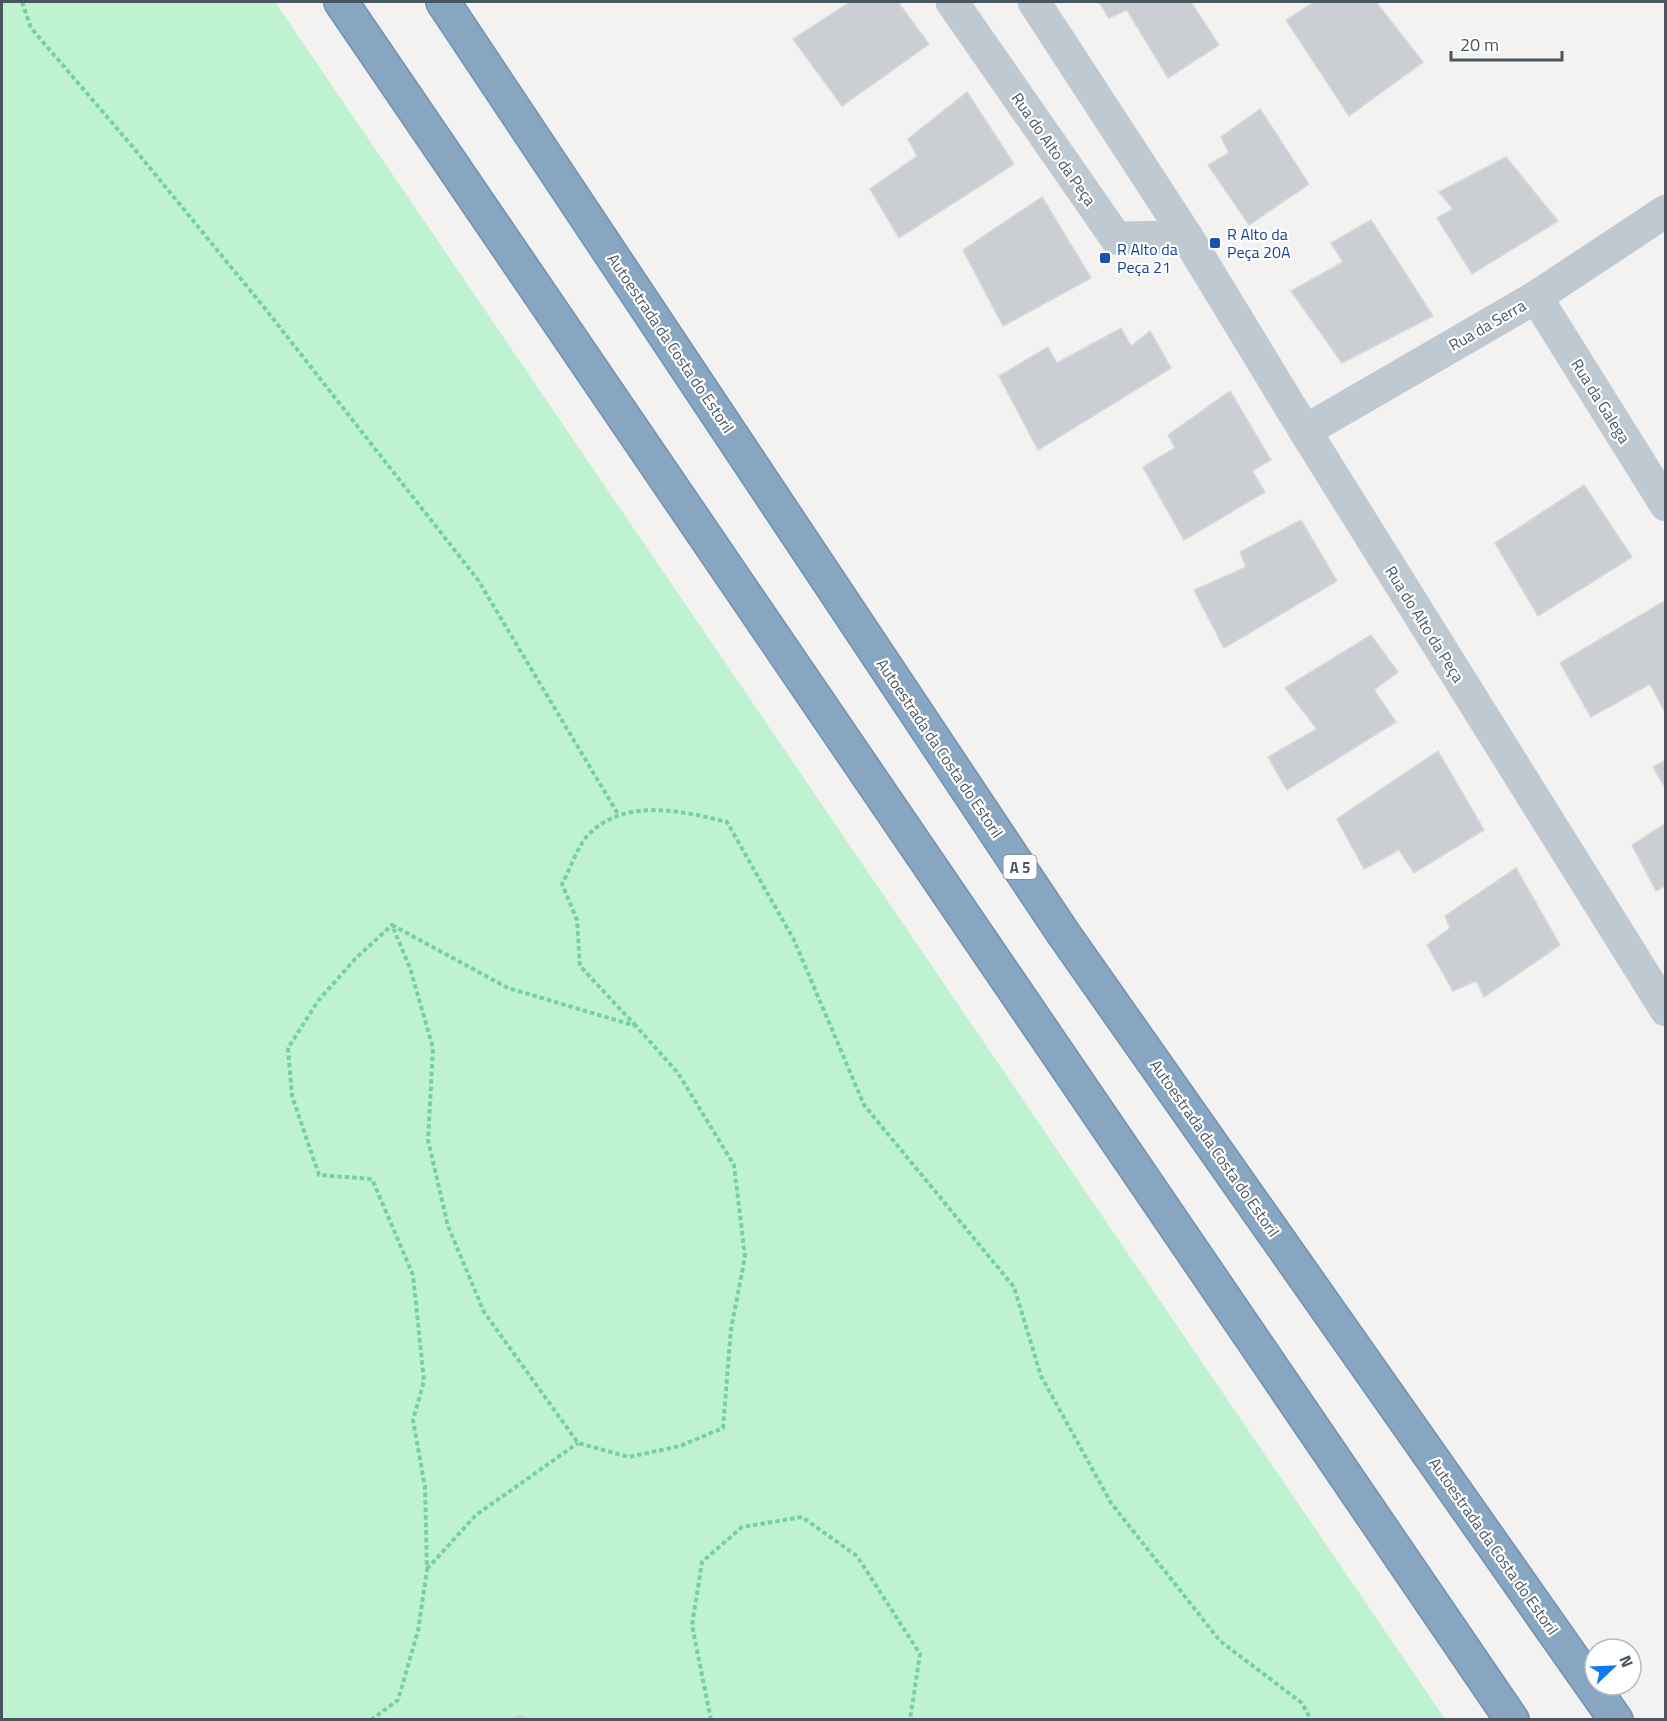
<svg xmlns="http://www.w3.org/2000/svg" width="1667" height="1721" font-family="'Titillium Web',sans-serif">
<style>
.green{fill:#bff2d1}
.building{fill:#cbcfd4;stroke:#d5d8dd;stroke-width:1.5}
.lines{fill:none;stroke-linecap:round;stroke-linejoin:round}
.motorway-casing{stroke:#7291ae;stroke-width:36}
.path{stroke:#75d2a0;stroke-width:4;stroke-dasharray:4.5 3;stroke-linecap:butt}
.minor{stroke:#bfc9d1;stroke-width:33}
.tertiary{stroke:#bfc9d1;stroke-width:33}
.motorway{stroke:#87a6c2;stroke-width:33}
.transit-dot{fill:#1a4fb4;stroke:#fff;stroke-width:2}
.labels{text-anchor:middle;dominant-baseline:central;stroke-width:4.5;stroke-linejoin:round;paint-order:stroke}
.shield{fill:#fff;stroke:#7f8990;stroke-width:1.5}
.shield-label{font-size:15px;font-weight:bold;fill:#485660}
.street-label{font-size:16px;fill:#485660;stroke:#fff}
.transit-label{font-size:16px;fill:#164399;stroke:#fff;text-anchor:start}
</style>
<rect width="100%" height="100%" fill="#f4f1f1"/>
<path class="green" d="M2,2h273l1170,1717 -1443,1z"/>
<g class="building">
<path d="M850,2h48l31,42 -87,62 -49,-67z"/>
<path d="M1099,2h92l28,43 -51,33 -41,-68 -18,8z"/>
<path d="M1314,2h62l47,60 -74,54 -63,-96z"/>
<path d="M967,92l47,72 -115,74 -29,-49 47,-33 -9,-17z"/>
<path d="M1260,109l49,75 -60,41 -41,-60 21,-12 -8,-16z"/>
<path d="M1506,157l52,64 -86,53 -35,-56 16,-9 -14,-17z"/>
<path d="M1042,197l49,81 -88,48 -40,-76z"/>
<path d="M1371,220l62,96 -91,47 -51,-72 52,-29 -12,-19z"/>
<path d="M1121,328l10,18 19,-15 21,37 -133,82 -39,-74 49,-29 9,16z"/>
<path d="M1230,391l41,69 -19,11 13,21 -81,48 -41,-73 32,-19 -7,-13z"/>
<path d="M1584,485l48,72 -94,59 -43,-73z"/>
<path d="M1301,520l36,61 -113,67 -30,-58 52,-23 -6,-15z"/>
<path d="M1666,600v114l-16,-30 -59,33 -31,-54z"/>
<path d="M1371,635l27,37 -24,18 22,32 -109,68 -19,-33 49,-28 -32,-41z"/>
<path d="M1438,751l46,79 -70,43 -15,-23 -35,19 -27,-50z"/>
<path d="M1666,760v29l-13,-22z"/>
<path d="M1666,823v62l-10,6 -24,-46z"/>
<path d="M1516,868l44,77 -76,52 -8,-16 -23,10 -26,-46 23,-17 -5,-12z"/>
<path d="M517,1716h7l8,4h-24z"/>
</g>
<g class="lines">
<defs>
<g id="motorway">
<path d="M341,2l1171,1718"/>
<path d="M443,2l620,931 553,787"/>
</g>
</defs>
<use href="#motorway" class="motorway-casing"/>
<g class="path">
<path d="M22,2l9,26 101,118 135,165 211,269 140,234"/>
<path d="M392,925l116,63 128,38 42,47 56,92 11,92 -14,72 -8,99 -43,18 -51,11 -51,-14 -94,-131 -36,-86 -20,-86 5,-92 -23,-80z"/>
<path d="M636,1026l-56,-60 -3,-46 -15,-36c8,-14 15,-37 26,-49 37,-38 94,-24 139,-13l67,118 70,165 150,182 27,89 70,127 109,138 82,62 9,17"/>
<path d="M427,1569l49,-54 102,-72"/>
<path d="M371,1720l27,-20 20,-69 9,-61 -2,-83 -12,-67 11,-39 -11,-106 -41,-96 -53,-4 -27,-79 -4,-48 30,-47 38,-43 36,-33"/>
<path d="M711,1720l-19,-95 10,-63 40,-35 60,-10 55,39 63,98 -10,66"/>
</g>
<g class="minor">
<path d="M952,2l164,236 71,-1"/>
<path d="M1536,297l130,208"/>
<path d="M1305,431l361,579"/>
</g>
<path class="tertiary" d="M1034,2l153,235 118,194 231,-134 130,-86"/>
<use href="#motorway" class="motorway"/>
</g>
<g class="transit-dot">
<rect x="1209" y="237" width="12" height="12" rx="3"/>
<rect x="1099" y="252" width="12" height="12" rx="3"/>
</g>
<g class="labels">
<rect class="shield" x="1003.5" y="855" width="33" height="24" rx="4.5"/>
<g class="shield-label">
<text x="1020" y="867">A 5</text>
</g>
<g class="street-label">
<text transform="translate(1054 149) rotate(55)">Rua do Alto da Peça</text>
<text transform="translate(1487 325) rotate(-30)">Rua da Serra</text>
<text transform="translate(671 343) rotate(56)">Autoestrada da Costa do Estoril</text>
<text transform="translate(1601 401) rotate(58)">Rua da Galega</text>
<text transform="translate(1425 624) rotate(58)">Rua do Alto da Peça</text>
<text transform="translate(940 748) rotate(56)">Autoestrada da Costa do Estoril</text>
<text transform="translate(1215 1148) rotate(55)">Autoestrada da Costa do Estoril</text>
<text transform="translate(1494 1546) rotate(55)">Autoestrada da Costa do Estoril</text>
</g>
<g class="transit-label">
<text x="1227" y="234">R Alto da<tspan x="1227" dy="18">Peça 20A</tspan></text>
<text x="1117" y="249">R Alto da<tspan x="1117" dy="18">Peça 21</tspan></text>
</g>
</g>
<rect width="1667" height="1721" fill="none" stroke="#485660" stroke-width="6"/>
<g transform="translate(1613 1667) rotate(67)"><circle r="28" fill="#ffffff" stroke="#b6bbbf" stroke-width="1.5"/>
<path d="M0-4.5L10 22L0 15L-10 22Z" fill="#107bef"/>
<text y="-9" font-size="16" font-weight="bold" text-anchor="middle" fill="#485660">N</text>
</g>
<path d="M1451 51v9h111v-9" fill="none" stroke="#485660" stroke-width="3"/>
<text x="1460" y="51" font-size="18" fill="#485660" stroke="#ffffff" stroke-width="4.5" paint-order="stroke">20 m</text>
</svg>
